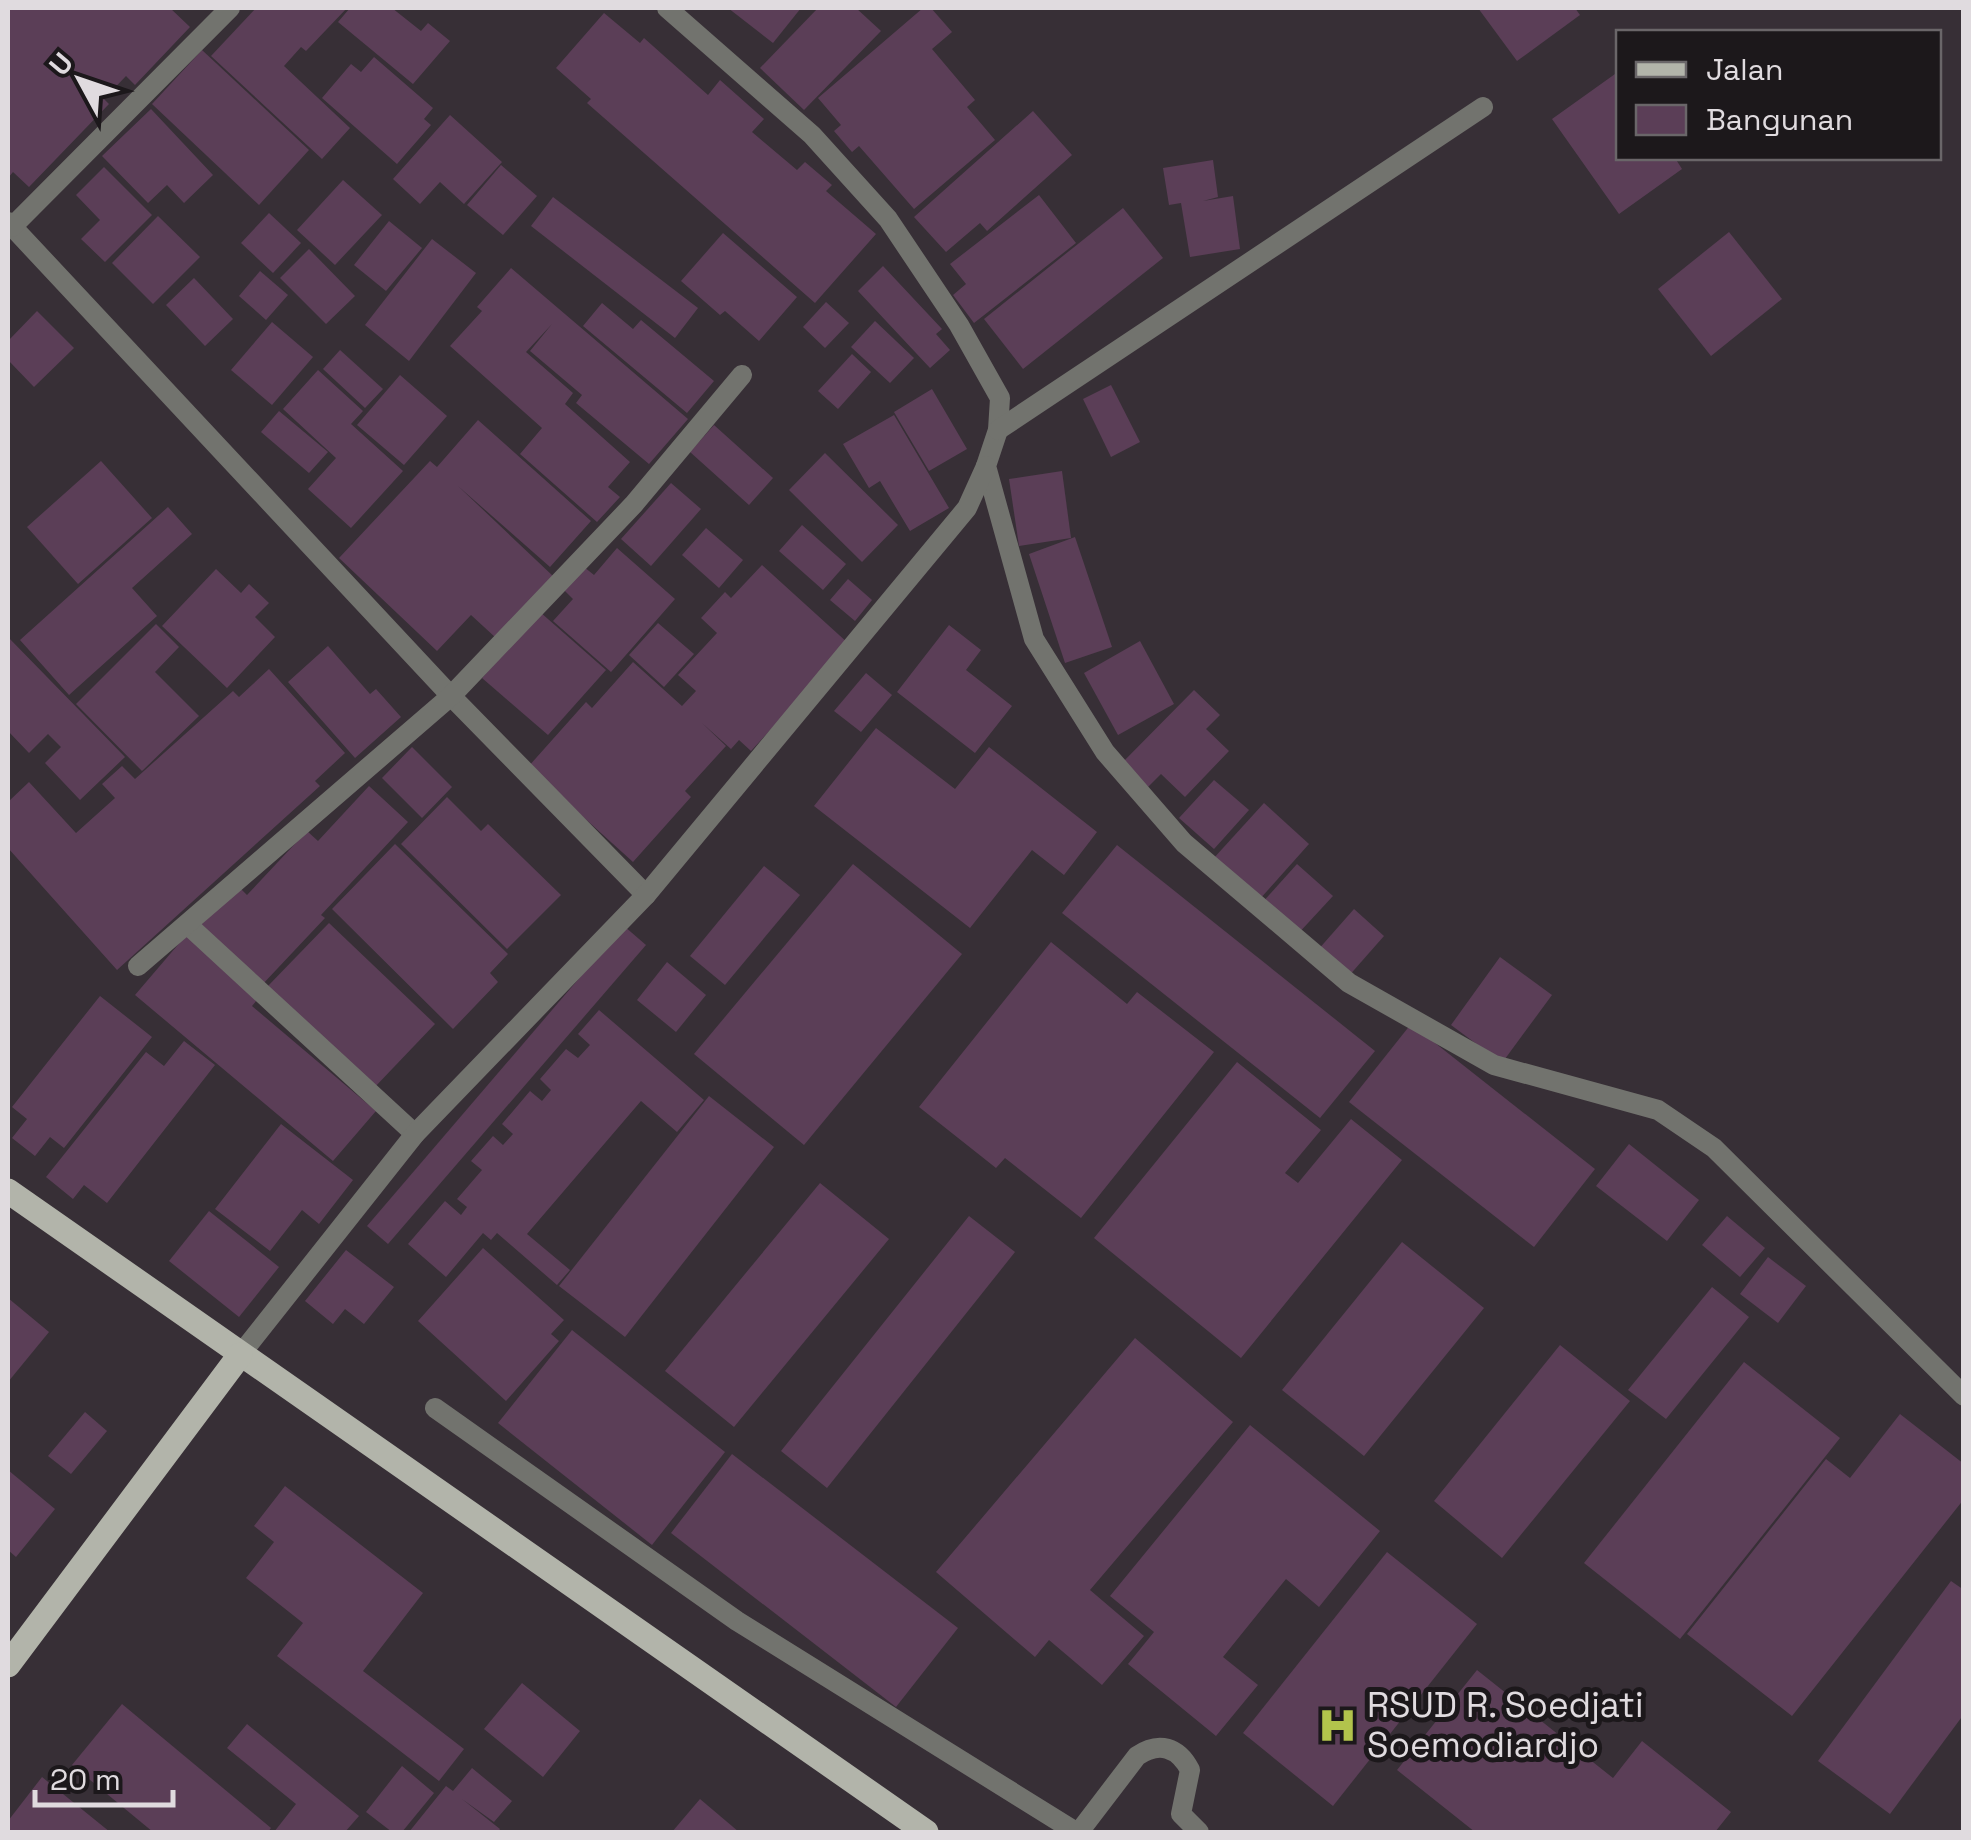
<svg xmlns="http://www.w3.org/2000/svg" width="1971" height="1840" font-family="'Space Grotesk',sans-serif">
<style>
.building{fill:#5b3e57}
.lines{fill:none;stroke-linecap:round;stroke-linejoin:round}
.lane{stroke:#72736e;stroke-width:20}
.street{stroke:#72736e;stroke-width:20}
.primary{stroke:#b2b4aa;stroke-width:25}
.labels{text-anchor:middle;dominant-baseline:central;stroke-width:10;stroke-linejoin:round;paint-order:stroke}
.poi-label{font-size:35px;fill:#e0dbdf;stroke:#1c181b;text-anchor:start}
</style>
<rect width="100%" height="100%" fill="#372f36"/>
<g class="building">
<path d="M8,8h162l20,19 -55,58 -9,-9 -22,23 5,5 -80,83 -16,-15 -5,6z"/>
<path d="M256,8h91l-41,43 -5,-4 -17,19 66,62 -28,31 -111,-103z"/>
<path d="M350,8h42l29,23 7,-8 22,18 -37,43 -75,-62z"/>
<path d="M728,8h73l-28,35z"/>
<path d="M818,8h38l25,23 -77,79 -44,-42z"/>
<path d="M923,8h8l21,24 -20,17 43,51 -8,7 28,33 -81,69 -55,-63 -7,6 -18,-21 7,-6 -23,-27z"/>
<path d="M1478,8h97l5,7 -63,46z"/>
<path d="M604,13l36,30 4,-5 64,57 12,-15 44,39 -12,13 45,38 8,-8 27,23 -6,6 50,43 -61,69 -228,-200 4,-4 -35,-31z"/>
<path d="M202,50l107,100 -50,55 -107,-101z"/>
<path d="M374,57l59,51 -9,11 7,6 -34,39 -75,-66 29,-34 10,8z"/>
<path d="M1615,74l3,4v80h57l7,11 -63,45 -67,-95z"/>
<path d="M151,109l62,66 -29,28 -17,-18 -19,18 -46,-47z"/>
<path d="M1033,111l39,44 -85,76 -7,-8 -34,29 -32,-35z"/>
<path d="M450,115l52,47 -38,42 -24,-22 -20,22 -27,-25z"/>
<path d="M1213,160l5,37 -15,4 30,-5 7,53 -50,8 -9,-54 -12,2 -6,-37z"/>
<path d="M501,165l36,31 -34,39 -36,-30z"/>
<path d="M104,167l48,48 -47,47 -24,-23 19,-19 -24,-25z"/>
<path d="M343,180l39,35 -47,50 -38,-35z"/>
<path d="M1039,195l37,48 -102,80 -21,-28 13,-11 -16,-20z"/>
<path d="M553,197l145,111 -23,30 -144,-112z"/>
<path d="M1123,208l40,50 -140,111 -39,-50z"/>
<path d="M269,213l32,30 -28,30 -32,-30z"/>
<path d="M158,216l42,41 -47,47 -41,-41z"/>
<path d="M389,221l33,27 -36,43 -32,-26z"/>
<path d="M1729,232l53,67 -71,57 -53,-67z"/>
<path d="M723,233l74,64 -38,44 -34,-30 -5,4 -39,-34z"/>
<path d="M432,239l44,34 -67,88 -44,-36z"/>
<path d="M309,249l46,47 -29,28 -46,-46z"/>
<path d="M883,266l59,63 -6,5 14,16 -20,18 -72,-77z"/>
<path d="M511,268l177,151 -39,45 -73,-61 6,-8 -52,-44 22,-27 -26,28 47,41 -8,11 65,58 -22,25 12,10 -23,25 -77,-68 22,-26 -92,-82 32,-35 -5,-4z"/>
<path d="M260,271l28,24 -22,25 -27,-24z"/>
<path d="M194,278l39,41 -28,27 -39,-41z"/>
<path d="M826,302l23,21 -24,25 -22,-21z"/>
<path d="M602,303l31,26 8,-9 73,61 -27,32 -104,-87z"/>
<path d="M37,311l37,37 -40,39 -26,-27v-19z"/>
<path d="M875,321l39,37 -24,25 -39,-36z"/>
<path d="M272,322l41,35 -41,48 -41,-35z"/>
<path d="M340,350l43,39 -18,19 -42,-39z"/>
<path d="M852,354l19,18 -33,37 -20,-18z"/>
<path d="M318,370l45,41 -12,13 52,47 -52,57 -43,-39 28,-31 -53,-49z"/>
<path d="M400,375l47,41 -43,49 -47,-40z"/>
<path d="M1111,385l29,57 -29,15 -28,-58z"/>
<path d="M932,389l35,60 -38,22 -35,-59z"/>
<path d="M279,411l49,41 -19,21 -48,-41z"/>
<path d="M894,415l55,93 -39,23 -30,-50 -11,7 -26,-44z"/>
<path d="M478,420l113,101 -41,46 -92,-81 96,91 -58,61 -25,-23 -34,36 -98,-93 91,-97 7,6z"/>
<path d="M714,425l59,53 -24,27 -59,-53z"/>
<path d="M825,453l73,72 -36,37 -73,-72z"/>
<path d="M101,461l51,57 -74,66 -51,-57z"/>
<path d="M1062,471l9,67 -52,8 -10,-67z"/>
<path d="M671,483l30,26 -50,57 -30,-27z"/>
<path d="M168,507l24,27 -60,54 25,28 -88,79 -49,-55z"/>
<path d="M802,525l44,39 -23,26 -44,-39z"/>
<path d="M706,528l37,32 -24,28 -37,-33z"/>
<path d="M1075,537l37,110 -47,16 -36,-109z"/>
<path d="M617,548l58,51 -64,73 -58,-51 20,-22 -9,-9 20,-23 10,8z"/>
<path d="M762,565l87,79 -98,107 -12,-11 -8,9 -29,-26 24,23 -41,45 6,6 -58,65 -105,-95 58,-65 6,6 41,-46 49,44 14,-15 -18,-16 39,-42 -16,-15 24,-26 6,6z"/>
<path d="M216,569l25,24 8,-9 20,19 -14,14 20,20 -48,51 -65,-62z"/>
<path d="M848,579l24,21 -17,21 -25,-21z"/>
<path d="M540,612l66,58 -58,65 -66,-57z"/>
<path d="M658,623l36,31 -30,33 -35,-32z"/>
<path d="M156,624l23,23 -24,25 44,44 -57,55 -66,-67z"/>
<path d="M949,625l32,25 -15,20 46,36 -37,47 -78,-61z"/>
<path d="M8,637l117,120 -45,43 -35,-37 16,-16 -13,-13 -19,19 -21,-22z"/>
<path d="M1140,641l34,63 -56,31 -34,-62z"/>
<path d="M328,646l42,48 6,-5 25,28 -46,41 -67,-76z"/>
<path d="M269,669l76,84 -30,28 5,5 -203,184 -109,-122v-46l21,-20 47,51 39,-35 -13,-14 20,-18 13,13 98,-88 6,6z"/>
<path d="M866,673l26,22 -31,37 -27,-21z"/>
<path d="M1194,690l26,25 -14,14 23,22 -44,46 -24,-23 -16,16 -25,-25z"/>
<path d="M876,728l79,61 34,-42 108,85 -33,43 -32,-25 -62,78 -156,-122z"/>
<path d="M412,747l40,40 -30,31 -40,-40z"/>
<path d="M1214,780l35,30 -35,39 -35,-31z"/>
<path d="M369,786l39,36 -87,93 4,3 -64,68 -62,-59 39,-41 9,9 60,-64 11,10z"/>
<path d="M447,797l34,34 7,-7 73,71 -54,54 -106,-105z"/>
<path d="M1264,803l45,41 -50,56 -46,-41z"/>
<path d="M395,844l113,110 -18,19 8,9 -45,47 -121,-120z"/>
<path d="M1117,845l258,206 -55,67 -258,-205z"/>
<path d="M853,864l109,90 -158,191 -110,-91z"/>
<path d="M1297,864l36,32 -37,40 -35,-32z"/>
<path d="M764,866l36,29 -75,90 -35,-29z"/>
<path d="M1354,909l30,27 -37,42 -30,-27z"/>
<path d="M329,923l106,101 -62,65 -107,-101z"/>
<path d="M624,926l22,19 -258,299 -21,-18z"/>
<path d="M188,933l74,61 -10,12 124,105 -43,50 -198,-166z"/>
<path d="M1051,942l76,62 10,-12 77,60 -133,166 -76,-60 -9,10 -77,-61z"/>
<path d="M1500,957l52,38 -50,68 -51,-38z"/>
<path d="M667,962l39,33 -30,37 -39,-32z"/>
<path d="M100,996l52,41 -88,111 -14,-11 -15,19 -23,-18 15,-19 -15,-12z"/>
<path d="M599,1010l105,90 -27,32 -36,-31 -114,133 43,36 -13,15 -60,-52 -6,7 -8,-7 -37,44 -38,-33 37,-43 16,14 6,-8 -10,-8 25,-29 -11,-9 22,-25 10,9 10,-11 -11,-10 28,-33 12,10 9,-11 -11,-11 26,-30 12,9 12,-13 -12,-11z"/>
<path d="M1411,1024l184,145 -61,78 -185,-145z"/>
<path d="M184,1041l31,24 -108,138 -23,-18 -11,14 -27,-22 100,-125 18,14z"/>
<path d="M1237,1062l84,68 -36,43 13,10 53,-64 51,41 -161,198 -147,-120z"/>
<path d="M709,1096l65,51 -149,190 -66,-51z"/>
<path d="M281,1124l72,56 -34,44 -17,-14 -32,41 -55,-42z"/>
<path d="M1629,1144l70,56 -32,41 -71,-55z"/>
<path d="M820,1183l69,56 -155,188 -69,-56z"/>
<path d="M209,1211l70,56 -40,50 -70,-56z"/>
<path d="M969,1216l46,36 -188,236 -46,-37z"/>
<path d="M1727,1216l38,32 -25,29 -38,-32z"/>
<path d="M1402,1242l82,66 -120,148 -82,-66z"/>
<path d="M483,1248l81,72 -13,14 8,7 -53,60 -88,-80z"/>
<path d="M346,1250l48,37 -30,37 -19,-15 -12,15 -28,-23z"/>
<path d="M1768,1257l38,29 -28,37 -38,-29z"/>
<path d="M1712,1287l37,30 -83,102 -38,-29z"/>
<path d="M8,1298l41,34 -41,50z"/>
<path d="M572,1330l153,122 -73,93 -154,-122z"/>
<path d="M1135,1338l98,84 -143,168 54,46 -42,49 -53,-45 -14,17 -99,-85z"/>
<path d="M1560,1345l70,56 -128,157 -68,-57z"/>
<path d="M1744,1362l96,76 -160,201 -96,-76z"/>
<path d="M85,1412l22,19 -36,43 -23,-18z"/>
<path d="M1900,1414l64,50v35l-172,217 -105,-82 139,-175 24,19z"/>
<path d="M1250,1425l130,106 -61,76 -33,-28 -63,78 35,28 -42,51 -88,-72 26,-32 -44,-36z"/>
<path d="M732,1454l226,174 -62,79 -225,-174z"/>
<path d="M8,1470l47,39 -39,48 -8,-7z"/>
<path d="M285,1486l138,107 -60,78 101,78 -25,32 -162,-125 26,-33 -57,-45 28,-36 -20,-16z"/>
<path d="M1387,1552l90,72 -144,182 -90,-73z"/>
<path d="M1951,1581l13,9v124l-74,100 -72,-53z"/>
<path d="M1477,1670l136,108 29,-37 89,71 -16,20h-240l-78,-62z"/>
<path d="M522,1683l58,48 -37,46 -59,-48z"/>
<path d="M122,1704l149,124 -3,4h-115l-81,-67z"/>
<path d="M247,1724l112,92 -14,16h-71l22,-28 -69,-56z"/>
<path d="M402,1766l32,27 -32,39h-10l-26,-20z"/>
<path d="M472,1768l40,33 -18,21 -32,-23 38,30 -2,3h-89l37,-46 7,5z"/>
<path d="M42,1777l68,55h-102v-11z"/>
<path d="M700,1799l39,33h-67z"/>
</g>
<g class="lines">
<g class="lane">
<path d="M435,1408l302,213 339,211"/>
<path d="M1079,1832l58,-76c22,-15 41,-9 53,14l-9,44 18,18"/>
</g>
<g class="street">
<path d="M667,8l145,127 76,84 71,106 41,73 -2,32 -12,36 48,173 71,113 79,91 165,140 145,82 164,45 56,38 250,248"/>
<path d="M8,222l443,474 195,199"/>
<path d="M12,227l218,-219"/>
<path d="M998,430l485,-323"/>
<path d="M188,925l227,209"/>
<path d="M138,966l313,-270 183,-192 108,-129"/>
<path d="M240,1355l175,-221 231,-239 321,-387 19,-42"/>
</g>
<g class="primary">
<path d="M8,1191l918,641"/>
<path d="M8,1665l232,-310"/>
</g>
</g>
<defs>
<symbol id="hospital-bare" viewBox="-9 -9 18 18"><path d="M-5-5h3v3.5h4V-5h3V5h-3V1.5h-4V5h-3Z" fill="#b2c34c" stroke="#1c181b" stroke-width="2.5" paint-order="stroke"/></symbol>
</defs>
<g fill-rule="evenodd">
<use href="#hospital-bare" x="1310" y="1698" width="55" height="55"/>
</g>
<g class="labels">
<g class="poi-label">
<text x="1367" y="1705">RSUD R. Soedjati<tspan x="1367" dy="40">Soemodiardjo</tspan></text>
</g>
</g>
<rect width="1971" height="1840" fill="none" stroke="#e0dbdf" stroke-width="20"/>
<rect x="1616" y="30" width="325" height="130" fill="#1c181b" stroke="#6a6669" stroke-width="2.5"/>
<rect x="1636" y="62" width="50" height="15" fill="#b2b4aa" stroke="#6a6669" stroke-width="2.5"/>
<text x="1706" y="80" font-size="30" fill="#e0dbdf">Jalan</text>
<rect x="1636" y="105" width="50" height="30" fill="#5b3e57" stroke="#6a6669" stroke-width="2.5"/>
<text x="1706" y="130" font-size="30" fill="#e0dbdf">Bangunan</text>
<g transform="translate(80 80) rotate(310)" stroke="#1c181b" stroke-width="8" paint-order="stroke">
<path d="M0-8L18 38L0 25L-18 38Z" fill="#e0dbdf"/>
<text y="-15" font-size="28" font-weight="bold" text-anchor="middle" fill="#e0dbdf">U</text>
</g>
<path d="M35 1790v15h138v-15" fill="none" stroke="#e0dbdf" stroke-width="5"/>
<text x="50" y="1790" font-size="30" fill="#e0dbdf" stroke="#1c181b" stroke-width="8" paint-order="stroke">20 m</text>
</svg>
